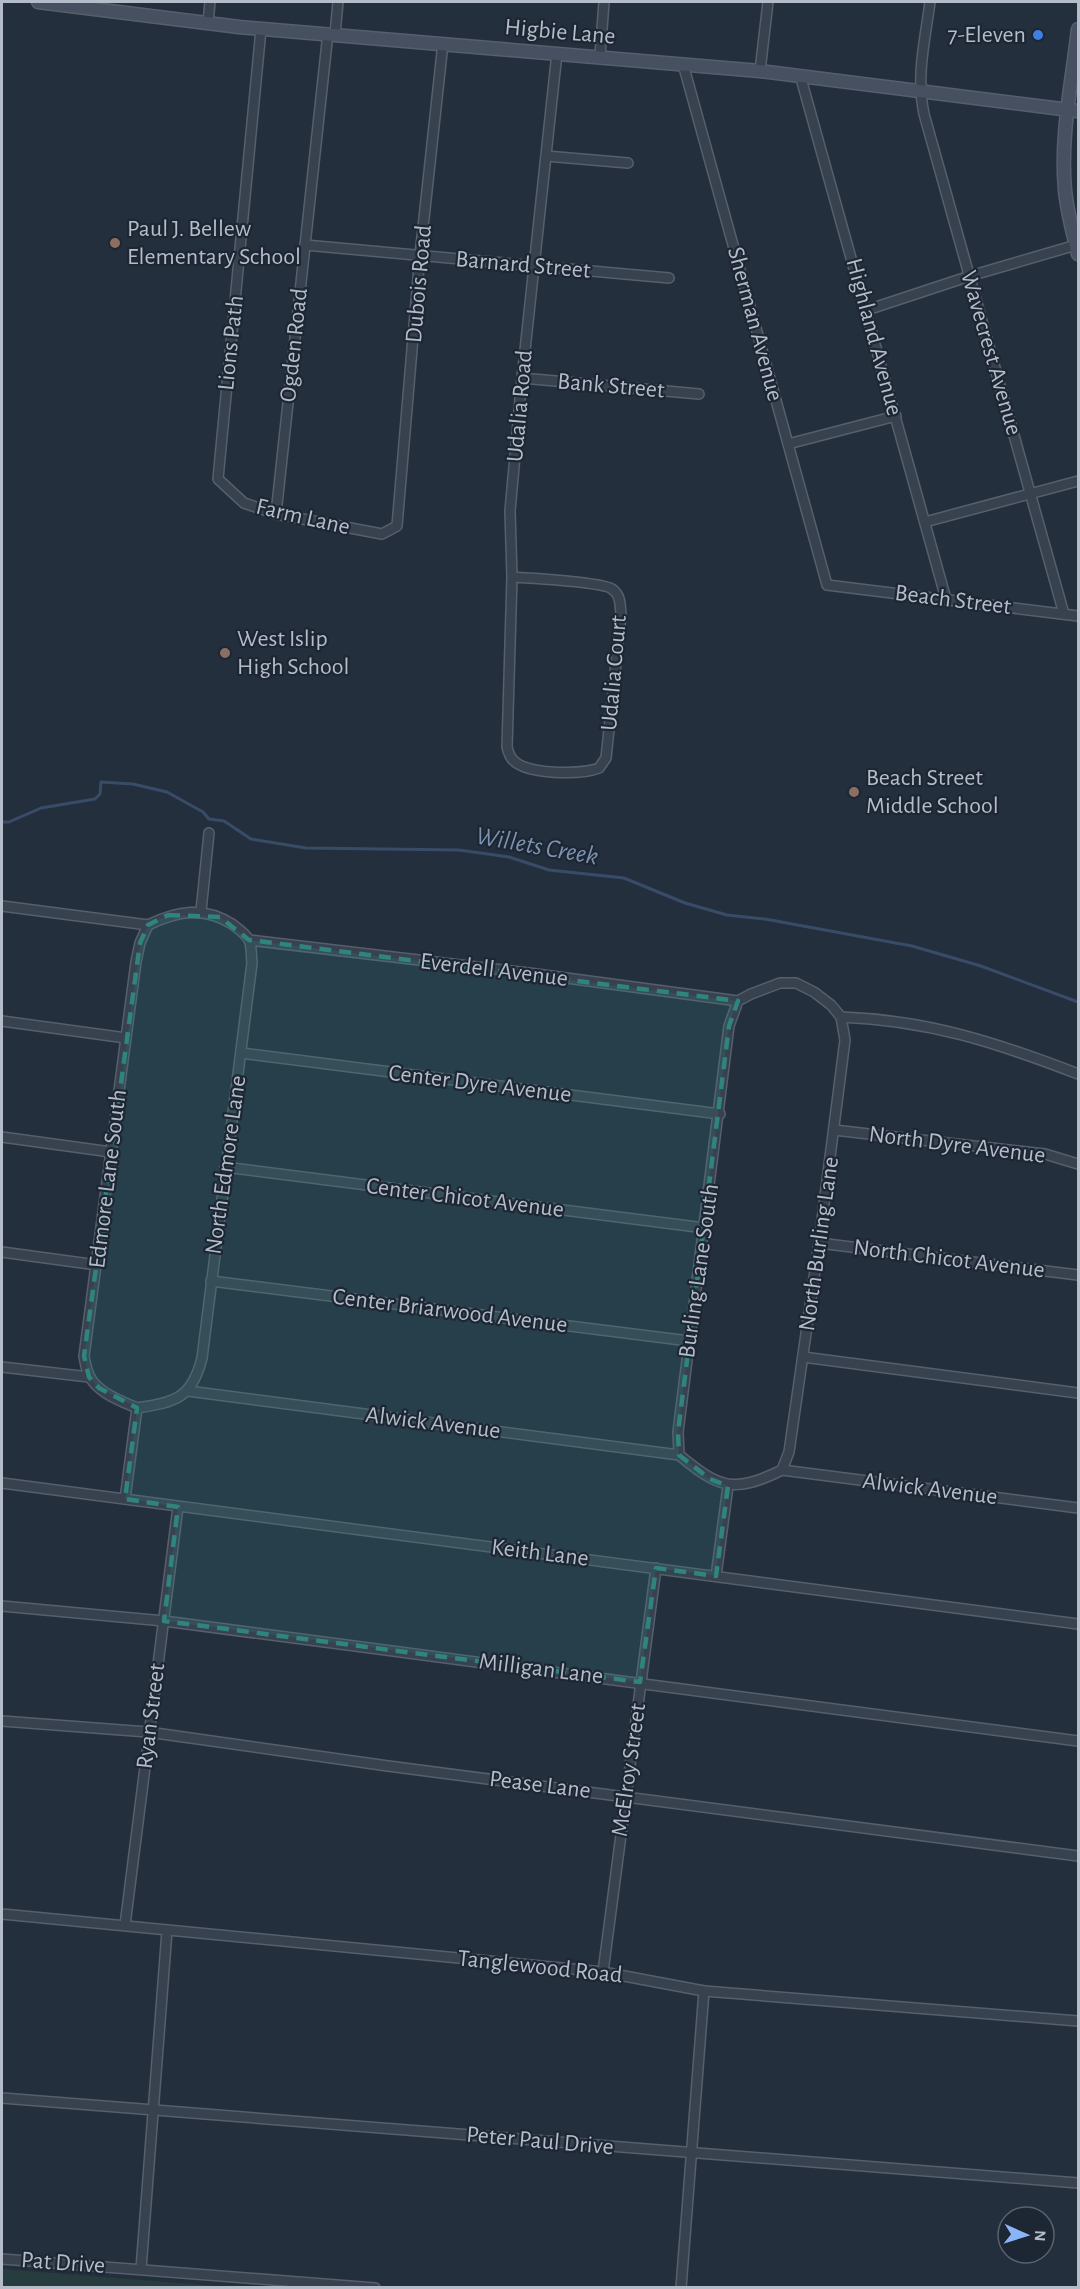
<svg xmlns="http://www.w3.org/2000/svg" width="1080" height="2289" font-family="'Alegreya Sans',sans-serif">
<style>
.green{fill:#263c3f}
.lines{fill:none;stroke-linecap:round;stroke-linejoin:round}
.stream{stroke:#394c67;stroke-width:3}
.street-casing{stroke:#565f6c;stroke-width:12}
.secondary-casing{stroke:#565f6c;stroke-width:15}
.street{stroke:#38414e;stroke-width:9}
.secondary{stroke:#465061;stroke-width:12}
.marked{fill:#308480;fill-opacity:0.2;stroke:#308480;stroke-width:4.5;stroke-dasharray:12 8;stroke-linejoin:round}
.shop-dot{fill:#3f7fe0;stroke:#1d2633;stroke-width:2}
.education-dot{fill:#8d6e63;stroke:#1d2633;stroke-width:2}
.labels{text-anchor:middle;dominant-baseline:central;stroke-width:4.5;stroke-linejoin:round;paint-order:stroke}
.street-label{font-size:24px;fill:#b4bcc9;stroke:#1d2633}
.poi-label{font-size:24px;fill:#b4bcc9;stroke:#1d2633;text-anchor:start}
.water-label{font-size:26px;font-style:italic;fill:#7c92b1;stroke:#1d2633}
</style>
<rect width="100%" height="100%" fill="#242f3e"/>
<path class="green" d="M2,2269l229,18h-229z"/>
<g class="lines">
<path class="stream" d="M2,822h7l32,-14 54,-9 5,-5 1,-12 32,2 34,8 36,20 6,7 15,2 27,18 55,9 153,2 50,7 40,13 75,8 61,25 42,12 38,4 147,27 69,20 97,36"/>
<defs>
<g id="street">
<path d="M930,2c-5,39 -14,73 -6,112l140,500"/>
<path d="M208,23l2,-21"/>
<path d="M261,29l-43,450 26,24 32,11 106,20 15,-8 23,-271 23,-212"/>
<path d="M335,34l3,-32"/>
<path d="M600,56l4,-54"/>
<path d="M683,64l144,521 251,31"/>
<path d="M760,71l8,-69"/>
<path d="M800,75l146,524"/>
<path d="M546,156l82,7"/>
<path d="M305,245l364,33"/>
<path d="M867,310l103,-34 106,-31"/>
<path d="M522,378l177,16"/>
<path d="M788,444l108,-28"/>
<path d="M276,514l52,-481"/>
<path d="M925,522l153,-41"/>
<path d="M512,577c17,1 90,5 100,12 9,6 8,16 9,26l-15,143 -7,10c-18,7 -72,7 -86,-8 -3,-3 -5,-9 -6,-13l5,-170 -2,-66 12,-133 35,-325"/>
<path d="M2,906l146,19c29,-14 56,-19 84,-1 5,4 13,9 17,16 3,6 2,16 3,23l-50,395c-10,40 -26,44 -65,50"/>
<path d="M201,911l8,-78"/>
<path d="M249,940l280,33 209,28"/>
<path d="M780,983h16l18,9 17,13 10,12 4,23 -26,203 -30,209 -7,18c-49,24 -63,18 -103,-15l-1,-23 51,-406 9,-25 13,-7z"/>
<path d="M841,1017c87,3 157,26 237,57"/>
<path d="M2,1021l124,17"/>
<path d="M241,1053l479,61"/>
<path d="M834,1130l211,24 33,10"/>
<path d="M2,1137l109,15"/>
<path d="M225,1167l480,61"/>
<path d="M819,1243l259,32"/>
<path d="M2,1252l95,13"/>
<path d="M211,1281l478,60"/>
<path d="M803,1357l275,36"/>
<path d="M2,1367l87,10"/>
<path d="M188,1391l491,64"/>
<path d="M137,1408c-16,-7 -41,-16 -48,-33 -3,-6 -4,-13 -5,-19l52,-394 4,-19 8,-18"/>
<path d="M782,1470l296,38"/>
<path d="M2,1483l1076,141"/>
<path d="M125,1499l12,-91"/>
<path d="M716,1576l12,-90"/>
<path d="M2,1606l162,15 914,120"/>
<path d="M2,1721l146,11 240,34 690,90"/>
<path d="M2,1914l601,58 101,19 374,30"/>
<path d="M125,1925l53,-418"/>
<path d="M603,1972l53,-404"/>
<path d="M2,2098l1076,85"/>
<path d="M2,2259l373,29"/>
<path d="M141,2269l26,-338"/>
<path d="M681,2288l23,-297"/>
</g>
<g id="secondary">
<path d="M38,2l201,25 521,44 318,40"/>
<path d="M1078,29c-6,53 -18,107 -13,161 2,22 8,43 13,64"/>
</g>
</defs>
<use href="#street" class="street-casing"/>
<use href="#secondary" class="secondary-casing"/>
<use href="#street" class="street"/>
<use href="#secondary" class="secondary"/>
</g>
<path class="marked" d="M168,915l52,2 29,23 489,61 -9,25 -51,406 1,23 31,24 18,7 -12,90 -60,-8 -16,114 -476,-61 14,-114 -53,-8 12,-91 -38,-20 -10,-11 -5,-21 56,-413 8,-18z"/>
<circle class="shop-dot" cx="1038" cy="35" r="6"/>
<g class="education-dot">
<circle cx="115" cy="243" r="6"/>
<circle cx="225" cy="653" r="6"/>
<circle cx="854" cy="792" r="6"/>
</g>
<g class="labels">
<g class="street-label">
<text transform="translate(560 32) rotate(5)">Higbie Lane</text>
<text transform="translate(523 265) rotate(5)">Barnard Street</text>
<text transform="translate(419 284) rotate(-85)">Dubois Road</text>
<text transform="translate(755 324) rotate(75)">Sherman Avenue</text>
<text transform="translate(874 337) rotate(75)">Highland Avenue</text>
<text transform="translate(231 343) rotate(-84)">Lions Path</text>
<text transform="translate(294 345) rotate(-84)">Ogden Road</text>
<text transform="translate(991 353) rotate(74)">Wavecrest Avenue</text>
<text transform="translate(611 386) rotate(5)">Bank Street</text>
<text transform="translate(520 406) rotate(-85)">Udalia Road</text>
<text transform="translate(303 517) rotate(13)">Farm Lane</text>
<text transform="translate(953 600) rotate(7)">Beach Street</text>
<text transform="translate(614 673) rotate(-85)">Udalia Court</text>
<text transform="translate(494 970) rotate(7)">Everdell Avenue</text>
<text transform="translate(480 1084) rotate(7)">Center Dyre Avenue</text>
<text transform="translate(957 1145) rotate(7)">North Dyre Avenue</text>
<text transform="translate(226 1165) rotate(-82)">North Edmore Lane</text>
<text transform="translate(108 1179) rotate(-83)">Edmore Lane South</text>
<text transform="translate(465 1198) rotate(7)">Center Chicot Avenue</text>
<text transform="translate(819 1244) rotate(-82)">North Burling Lane</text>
<text transform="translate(949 1259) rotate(7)">North Chicot Avenue</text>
<text transform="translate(699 1271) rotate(-82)">Burling Lane South</text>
<text transform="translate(450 1311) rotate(7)">Center Briarwood Avenue</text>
<text transform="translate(433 1423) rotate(7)">Alwick Avenue</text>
<text transform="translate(930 1489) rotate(7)">Alwick Avenue</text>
<text transform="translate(540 1553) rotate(7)">Keith Lane</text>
<text transform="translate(541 1669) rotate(7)">Milligan Lane</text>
<text transform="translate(151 1716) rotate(-83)">Ryan Street</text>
<text transform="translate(629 1770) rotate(-82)">McElroy Street</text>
<text transform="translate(540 1785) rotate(7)">Pease Lane</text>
<text transform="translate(540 1967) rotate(6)">Tanglewood Road</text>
<text transform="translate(540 2141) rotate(5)">Peter Paul Drive</text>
<text transform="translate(63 2263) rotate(4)">Pat Drive</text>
</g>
<g class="poi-label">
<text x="1026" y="35" text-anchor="end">7-Eleven</text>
<text x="127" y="229">Paul J. Bellew<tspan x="127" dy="28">Elementary School</tspan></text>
<text x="237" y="639">West Islip<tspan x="237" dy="28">High School</tspan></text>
<text x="866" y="778">Beach Street<tspan x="866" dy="28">Middle School</tspan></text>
</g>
<g class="water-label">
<text transform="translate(537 846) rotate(10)">Willets Creek</text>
</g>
</g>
<rect width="1080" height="2289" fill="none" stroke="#b4bcc9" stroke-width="6"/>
<g transform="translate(1026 2235) rotate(93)"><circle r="28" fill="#1d2633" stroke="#59626f" stroke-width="1.5"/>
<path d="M0-4.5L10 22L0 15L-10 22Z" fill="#8ab4f8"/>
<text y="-9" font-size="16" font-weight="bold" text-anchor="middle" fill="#b4bcc9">N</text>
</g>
</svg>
